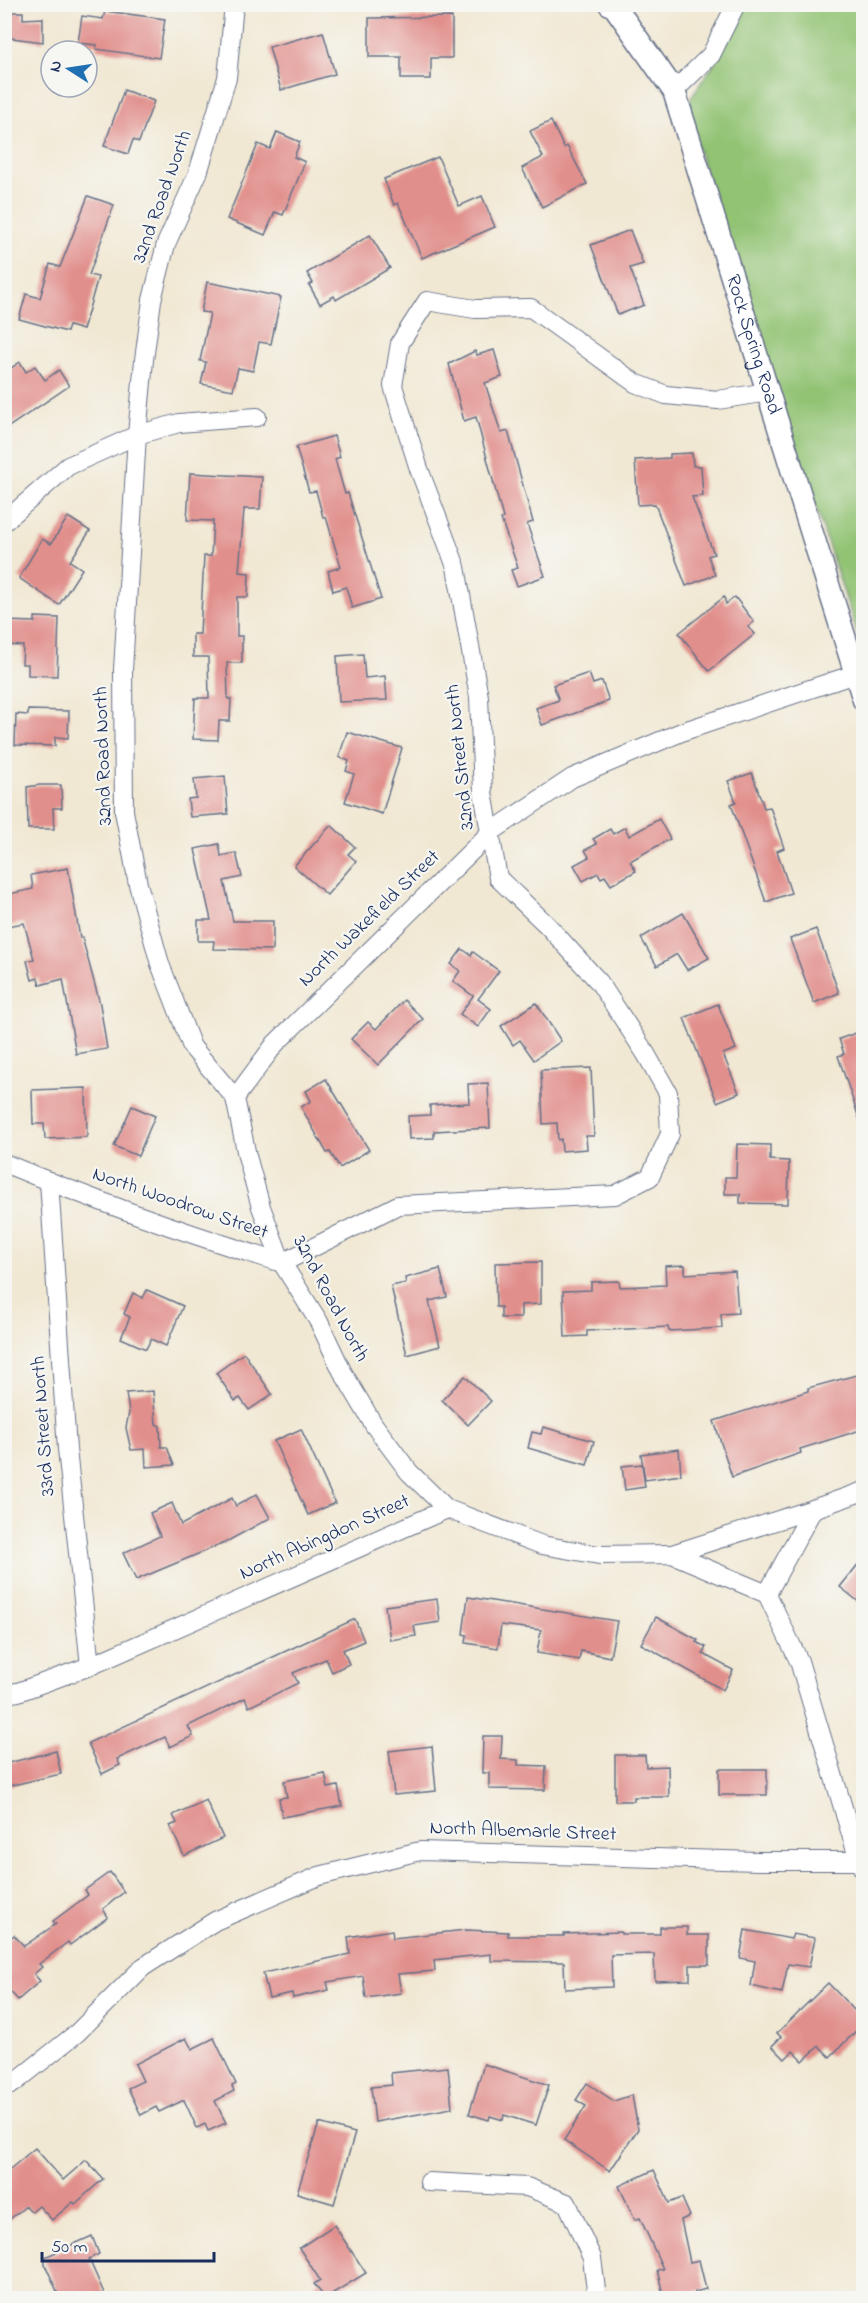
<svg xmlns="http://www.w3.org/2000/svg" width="868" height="2303" font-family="'Indie Flower',sans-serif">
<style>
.green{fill:#92c373;stroke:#567968;stroke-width:1.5}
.building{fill:#e18f8c}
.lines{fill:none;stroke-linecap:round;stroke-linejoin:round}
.minor-casing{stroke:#667087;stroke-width:20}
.tertiary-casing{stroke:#667087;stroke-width:25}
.minor{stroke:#fff;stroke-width:18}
.tertiary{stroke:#fff;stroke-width:22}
.labels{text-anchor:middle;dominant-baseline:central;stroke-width:4.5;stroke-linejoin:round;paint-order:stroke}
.street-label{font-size:20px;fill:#1b2f5e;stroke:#f6f6f2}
</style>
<rect width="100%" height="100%" fill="#f6f6f2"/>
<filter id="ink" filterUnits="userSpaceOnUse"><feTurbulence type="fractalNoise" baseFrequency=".0167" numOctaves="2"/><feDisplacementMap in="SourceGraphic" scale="12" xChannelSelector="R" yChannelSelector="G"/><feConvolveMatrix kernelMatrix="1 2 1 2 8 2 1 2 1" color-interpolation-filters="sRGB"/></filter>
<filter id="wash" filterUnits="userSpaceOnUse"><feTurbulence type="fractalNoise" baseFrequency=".008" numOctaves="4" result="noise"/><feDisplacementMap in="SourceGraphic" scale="24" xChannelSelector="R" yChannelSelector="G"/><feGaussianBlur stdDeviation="1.35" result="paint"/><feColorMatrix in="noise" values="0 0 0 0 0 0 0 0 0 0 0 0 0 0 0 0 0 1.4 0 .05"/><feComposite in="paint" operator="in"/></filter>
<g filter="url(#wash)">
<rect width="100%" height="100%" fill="#f1e8d3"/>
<path class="green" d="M746,5h117v646l-176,-535 4,-19 23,-33z"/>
<g id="blocks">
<g class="building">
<path d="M105,11l60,8 -6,39 -63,-9 1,-4 -19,-2 4,-27 21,3z"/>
<path d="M4,12h19v7l20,-1v24l-39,-5z"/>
<path d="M452,17v41h-21v21h-30v-22h-32v-39z"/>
<path d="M323,32l12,42 -54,16 -12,-43z"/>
<path d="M124,90l30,11 -15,41 -6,-2 -5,14 -24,-8z"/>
<path d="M551,121l13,27 3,-2 20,38 -45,23 -20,-39 21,-11 -13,-26z"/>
<path d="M277,132l23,10 -6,15 11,5 -22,53 -8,-3 -10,23 -38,-16 31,-75 12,5z"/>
<path d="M438,157l21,49 23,-10 13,31 -73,31 -24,-55 -4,2 -10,-26z"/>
<path d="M88,196l26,9 -25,70 9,2 -15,53 -14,-4 -2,6 -48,-13 7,-25 14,4 10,-34 10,3z"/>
<path d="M630,230l13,34 -13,4 14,37 -26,10 -27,-70z"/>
<path d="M370,235l20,33 -54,32 -2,-4 -14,8 -11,-19 4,-2 -6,-10z"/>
<path d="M207,282l74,15 -10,47 -12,-2 -6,29 -15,-3 -5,22 -32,-6 5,-22 -6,-1 10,-48 -9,-1z"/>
<path d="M494,350l8,27 -17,6 16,50 7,-2 25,91 -6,2 18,52 -28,10 -6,-16 7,-2 -17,-49 2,-1 -27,-101 -12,4 -15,-57 26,-13 2,4z"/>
<path d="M20,362l6,10 9,-6 10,14 14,-10 10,16 -65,44v-57z"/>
<path d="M334,436l6,21 -5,2 10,35 3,-1 33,106 -29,9 -6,-21 -13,4 -5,-20 13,-4 -15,-50h-3l-7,-26 -7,1 -13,-45z"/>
<path d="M692,453l1,13h8l2,30 -11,1 22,57 -6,2 7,19 -29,11 -31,-82 -17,1 -3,-45 35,-2v-4z"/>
<path d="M190,473l72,4 -2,32h-16l-5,63 10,1 -1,24h-11v39h5v27h-15l1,36h3l-1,22h-11l-1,19 -25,-1 2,-41h14l-1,-41h-15v-23h7l4,-78h7l2,-35 -26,-1z"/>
<path d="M68,517l22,14 -20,30 12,8 -23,36 -40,-27 23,-39 9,5z"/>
<path d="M724,597l2,7 9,-7 19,25 -6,5 7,7 -46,37 -30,-38z"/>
<path d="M35,617l24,1 -2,58 -29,-1v-11h-6l1,-18 -19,-1 1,-24 30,1z"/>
<path d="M363,654l2,24 20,-2 2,24 -48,2 -2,-46z"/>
<path d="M589,673l4,11 9,-3 7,20 -67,24 -6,-17 23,-8 -6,-15z"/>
<path d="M28,710l41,1 -1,27 -13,-1v9l-40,-1 1,-31 12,1z"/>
<path d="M347,732l55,16 -20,66 -37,-12 9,-28 -8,-3 3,-10 -10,-4z"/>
<path d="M752,773l12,35 6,-1 14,41 -7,3 14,42 -25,9 -35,-98 5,-2 -8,-21z"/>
<path d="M225,776l3,38 -38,3 -2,-18 8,-1 -2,-19z"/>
<path d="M40,785h21l1,23h-9l1,21h-26l-1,-42z"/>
<path d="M659,819l11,20 -40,22 6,10 -25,14 -6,-9 -4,2 -3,-5 -15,8 -9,-16 15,-8 -4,-7 12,-6 -4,-5 17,-10 3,5 12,-7 4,9z"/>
<path d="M331,825l24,22 -7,7 8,7 -29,34 -33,-29z"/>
<path d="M219,844l2,12 15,-3 6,24 -18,4 9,40h40v29l-60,-1 1,-8h-16v-21h13l-16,-71z"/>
<path d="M68,868l12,70 2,-1 18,67 7,45 -31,5 -13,-75 -23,6 -2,-7 -6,2 -5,-19 7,-2 -10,-36 -17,3 -3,-14v-17l29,-6 -2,-14z"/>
<path d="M683,913l26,45 -22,12 -10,-16 -20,12 -16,-28z"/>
<path d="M816,929l23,64 -25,10 -24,-64z"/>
<path d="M462,949l9,6 2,-3 26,19 -21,28 13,10 -13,18 -18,-13 13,-18 -20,-15 7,-10 -9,-7z"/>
<path d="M404,1000l19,19 -45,46 -27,-26 17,-17 8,7z"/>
<path d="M536,1003l25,38 -27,19 -14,-20 -7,5 -12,-19z"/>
<path d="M718,1004l18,45 -13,5 16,39 -22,9 -33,-84z"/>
<path d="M864,1030v91h-4l-22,-65 6,-2 -5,-15z"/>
<path d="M591,1068l3,68h-8l1,13 -25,2 -1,-12 -3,1 -1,-17 -14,1 -2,-54z"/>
<path d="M326,1079l43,71 -29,18 -10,-16 -3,1 -26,-46 10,-6 -5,-10z"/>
<path d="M488,1083l2,45 -56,3v7l-25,1 -1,-23 22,-1v-10l39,-2 -1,-19z"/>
<path d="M86,1088l1,49 -42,2 -1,-15h-11l-1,-34z"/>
<path d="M132,1106l23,10 -17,40 -24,-10z"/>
<path d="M737,1144l33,1v15l19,1 -1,43 -48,-1v-9h-15v-17h11z"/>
<path d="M541,1262v42l-20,1v13h-20v-11h-5l-1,-44z"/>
<path d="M685,1265v9l50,-3 3,42 -17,1 1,14 -53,3 -1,-4 -81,4v5l-22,1 -2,-46 28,-1v-8l28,-1 1,6 46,-2 -1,-19z"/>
<path d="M440,1269l7,28 -18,4 11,45 -33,9 -16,-69 15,-3 -1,-5z"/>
<path d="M147,1290l36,16 -17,40 -15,-7 -5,10 -25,-11 9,-21 -6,-3 9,-21 10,5z"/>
<path d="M244,1353l28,41 -23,16 -9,-12 -5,3 -19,-28z"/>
<path d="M864,1373v56l-64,20 1,4 -69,24 -18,-56 94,-30v-3z"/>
<path d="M465,1376l26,25 -23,24 -26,-25z"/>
<path d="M153,1391l3,33 4,2 1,21h6l7,18 -28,2 -1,-18 -14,1 -5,-22 3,-16 -3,-19z"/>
<path d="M543,1427l51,14 -7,24 -59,-17 4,-16 9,2z"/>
<path d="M301,1429l34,74 -27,12 -34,-74z"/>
<path d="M679,1449l2,26 -36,5 -4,-26z"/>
<path d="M642,1464l3,23 -20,3 -3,-24z"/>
<path d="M257,1494l13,24 -46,25 -88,37 -13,-27 37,-17 -10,-23 22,-10 9,22 51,-27 4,8z"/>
<path d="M864,1557v49l-24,-19z"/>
<path d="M468,1597l149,24 -7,36 -29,-6 -2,9 -42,-7 4,-23 -40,-5 -3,23 -32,-5 1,-8 -4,-1z"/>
<path d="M437,1599l3,23 -26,4 2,10 -26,4 -5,-34z"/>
<path d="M656,1617l42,23 -2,2 10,5 -3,7 30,16 -10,20 -82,-46z"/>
<path d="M355,1619l9,22 -21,9 6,14 -17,8 -6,-13 -33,14 5,10 -49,24 -4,-9 -57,28 5,10 -23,11 -5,-10 -48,22 3,6 -18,9 -14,-31z"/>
<path d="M483,1736h19l-1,23 17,1v5l28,1 -1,24 -56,-1v-16h-7z"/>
<path d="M432,1746l4,45 -42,4 -5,-44z"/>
<path d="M56,1751l5,23 -57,13v-23z"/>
<path d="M615,1755h30l1,12 22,-1 1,31h-35v4h-19z"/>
<rect x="719" y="1769" width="48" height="26"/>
<path d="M325,1773l3,15 10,-2 4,20 -60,11 -3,-19 8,-1 -3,-16z"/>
<path d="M206,1800l17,38 -39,18 -14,-30 7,-3 -4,-8z"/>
<path d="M110,1872l14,20 -21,17 5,8 -38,28 -2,-3 -29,22 3,3 -8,7 6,7 -22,19 -14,-15v-41l10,-9 10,11 32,-22 -3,-3 35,-26 -3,-5z"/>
<path d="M660,1927h27v8h22v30h-19v15l-35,1 -1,-27 -43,1 1,32 -47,2 -1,-27 -73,-1v-7l-57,6 1,11 -37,3 3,19 -35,5 -3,-22 -36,6 2,8 -36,8 -1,-5 -23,5 -6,-25 87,-19 -2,-17 44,-7 1,8 73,-8 42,2v4h56v-2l57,-2v2h39z"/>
<path d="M745,1930l46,9 2,-5 22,4 -6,29 -21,-3 -6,29 -31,-7 4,-25 -15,-3z"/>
<path d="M828,1983l36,37v3l-34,34 -11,-11 -16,15 -10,-10 -8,8 -13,-13 9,-9 -4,-4z"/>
<path d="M186,2038l6,11 22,-11 22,46 -4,2 2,5 -19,10 11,22 -18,8 -3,-7 -8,4 -13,-28 -25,12 -3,-5 -15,8 -13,-27 15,-7 -8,-17z"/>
<path d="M484,2064l65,21 -13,40 -32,-10 -1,5 -13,-4 -1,4 -20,-6z"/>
<path d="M448,2067l4,41 -77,14 -4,-35 21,-2 -1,-12z"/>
<path d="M587,2083l27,18 18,-6 6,34 -28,42 -46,-31 22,-34 -10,-6z"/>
<path d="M319,2123l36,10 -21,71 -37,-11z"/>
<path d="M35,2148l28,32 23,-20 17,19 -28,25 -2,-2 -21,18 -13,-14 -7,6 -6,-6 -22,18v-50z"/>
<path d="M654,2170l15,33 13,-5 8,18 -9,4 9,42 9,-2 7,29 -11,3 1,6h-32l-7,-28 6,-1 -23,-51 -5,2 -16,-34z"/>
<path d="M334,2225l32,48 -41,25 -11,-14 6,-4 -21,-32z"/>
<path d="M92,2236l7,18 -10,5 15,34 -12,5h-32l-15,-34v-7z"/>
</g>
</g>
</g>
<g filter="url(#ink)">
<use href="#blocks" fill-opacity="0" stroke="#667087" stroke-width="1.5"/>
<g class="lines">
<defs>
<g id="minor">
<path d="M234,4l-7,74 -29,95 -32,71 -14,56 -8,60 -7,75 -14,235 1,141 14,73 22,80 32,83 43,51 12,58 14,51 21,56 37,59 23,49 32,54 35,47 38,37 95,36 57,10 73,-1 95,40 46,-85 51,-18"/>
<path d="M674,91l37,-36 25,-51"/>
<path d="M4,522l64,-56 69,-31 42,-12 78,-6"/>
<path d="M235,1098l40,-54 216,-212 81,-54 112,-47 171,-57"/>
<path d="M4,1163c91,38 184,71 278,100l116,-58 217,-10 35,-18 20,-43 -2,-41 -22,-39 -47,-72 -51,-56 -50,-48 -15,-86 -4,-95 -23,-130 -37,-98 -26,-83 7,-43 27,-42 48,8 56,-1 104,75 31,12 52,5 49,-8"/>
<path d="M49,1181l18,268 23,217"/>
<path d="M672,1554l141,-45"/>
<path d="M767,1594l32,67 60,200 4,8"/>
<path d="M4,1694l14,-2 72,-26 357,-157"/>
<path d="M4,2088l10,-5 63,-50 66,-66 72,-46 104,-45 101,-25 338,10h101"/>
<path d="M429,2182l98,5 40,16 25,55 5,40"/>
</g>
<g id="tertiary">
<path id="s1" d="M610,4l5,3 59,84 190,609"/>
</g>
</defs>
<use href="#minor" class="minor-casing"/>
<use href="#tertiary" class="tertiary-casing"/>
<use href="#minor" class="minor"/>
<use href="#tertiary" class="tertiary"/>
</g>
</g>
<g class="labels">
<g class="street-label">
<text transform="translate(163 197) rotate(-70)">32nd Road North</text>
<text stroke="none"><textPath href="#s1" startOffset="374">Rock Spring Road</textPath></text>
<text transform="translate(104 756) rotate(-92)">32nd Road North</text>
<text transform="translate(461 757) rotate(-96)">32nd Street North</text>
<text transform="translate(370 919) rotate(-44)">North Wakefield Street</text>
<text transform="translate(180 1204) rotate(19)">North Woodrow Street</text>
<text transform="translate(330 1299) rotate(62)">32nd Road North</text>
<text transform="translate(44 1426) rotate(-94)">33rd Street North</text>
<text transform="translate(325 1538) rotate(-24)">North Abingdon Street</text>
<text transform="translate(523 1832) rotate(2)">North Albemarle Street</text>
</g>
</g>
<rect width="868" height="2303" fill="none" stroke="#f6f6f2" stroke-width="24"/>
<g transform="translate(69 69) rotate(282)"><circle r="28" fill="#f6f6f2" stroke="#9ea6b7" stroke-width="1.5"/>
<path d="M0-4.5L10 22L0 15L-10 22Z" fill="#1f6fb2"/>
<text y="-9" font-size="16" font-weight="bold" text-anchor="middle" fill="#1b2f5e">N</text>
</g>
<path d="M42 2252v9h172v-9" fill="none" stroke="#1b2f5e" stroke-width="3"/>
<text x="51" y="2252" font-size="18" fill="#1b2f5e" stroke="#f6f6f2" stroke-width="4.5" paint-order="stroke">50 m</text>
</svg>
